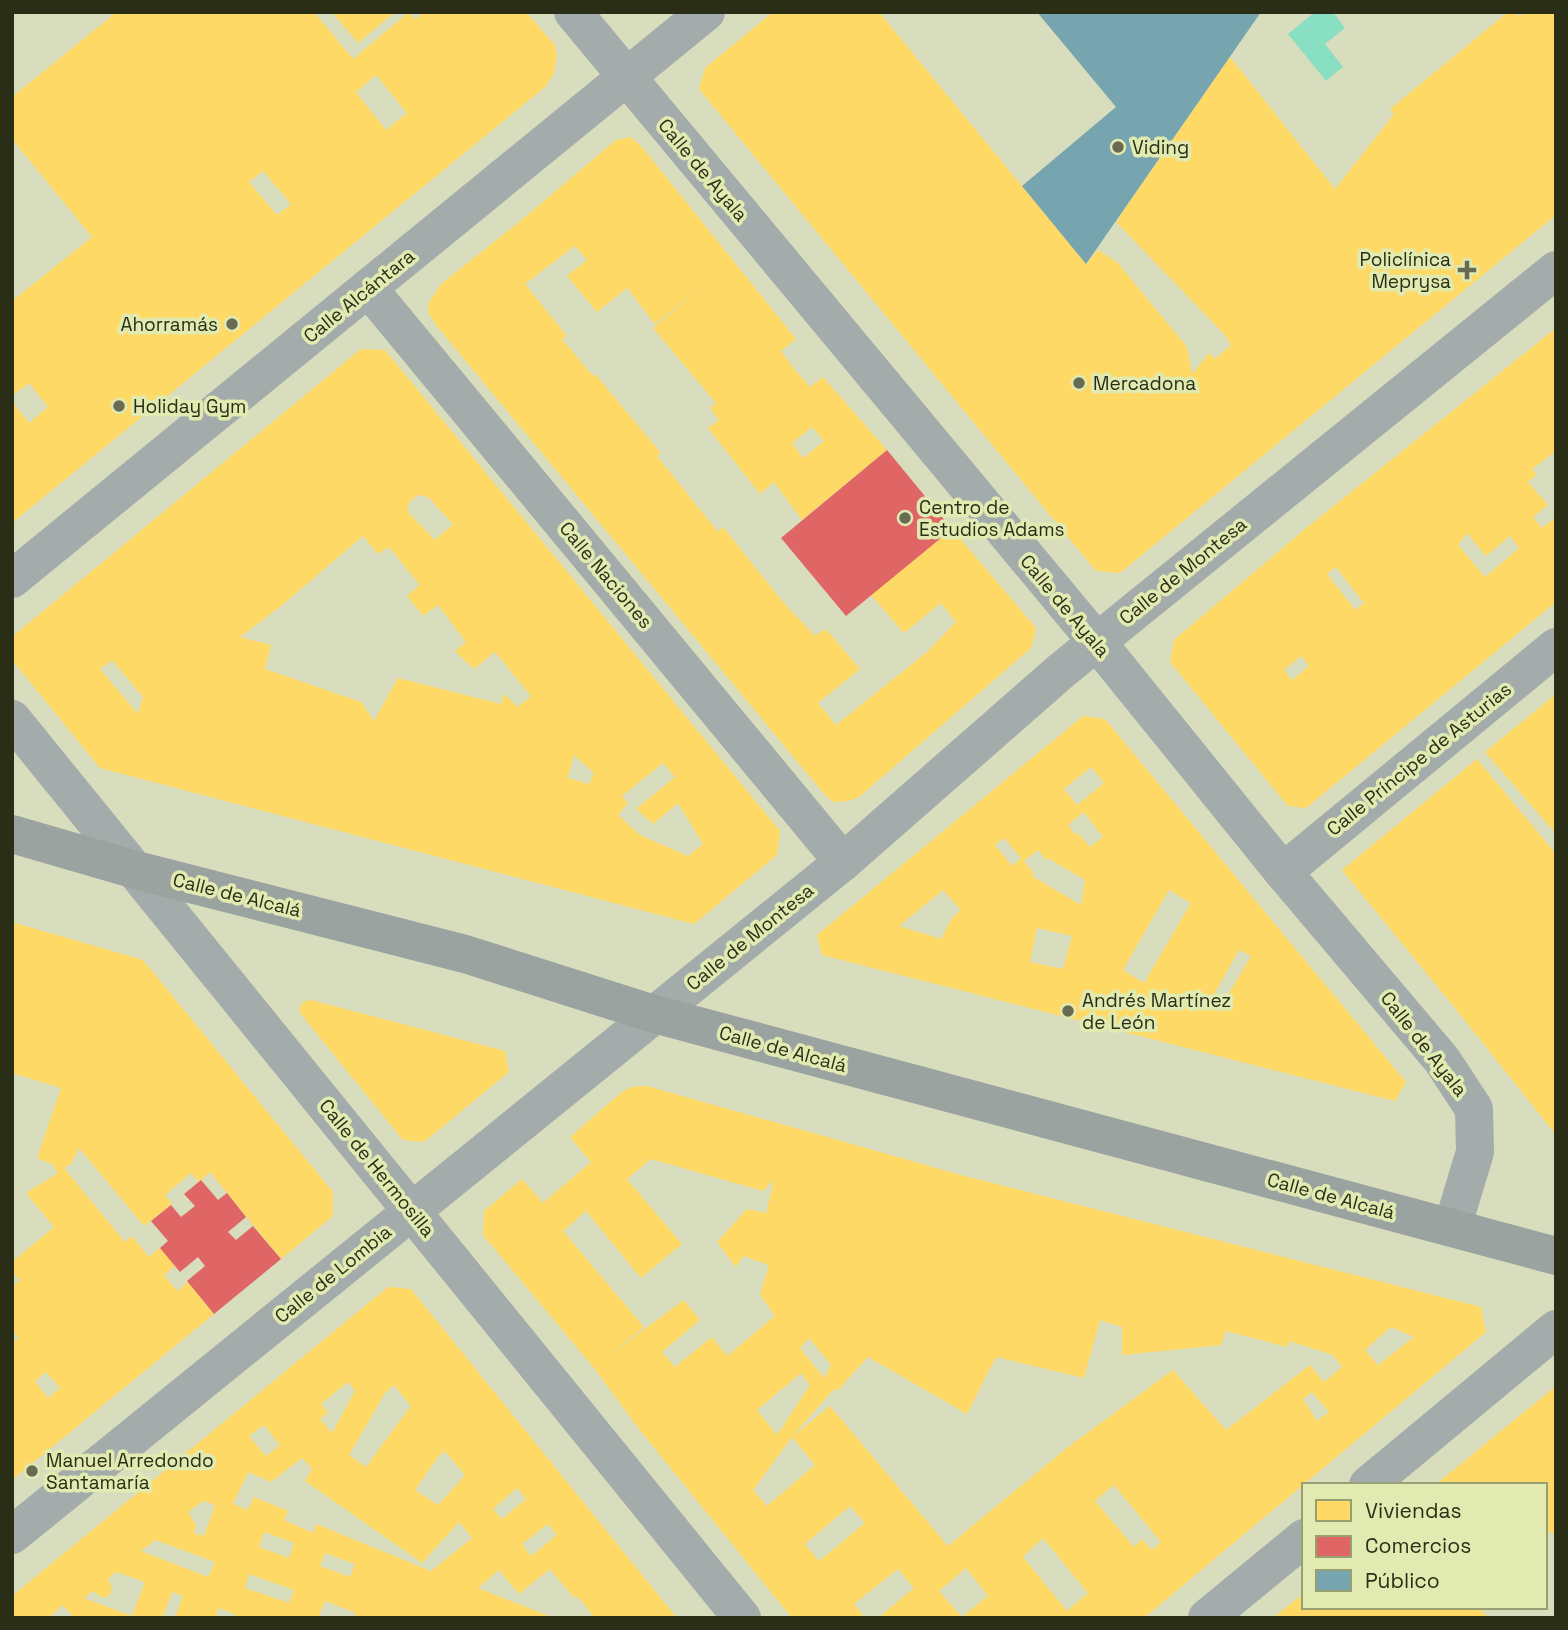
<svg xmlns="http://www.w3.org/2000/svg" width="1568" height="1630" font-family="'Space Grotesk',sans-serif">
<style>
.water{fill:#88dfc2}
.homes{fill:#ffd966;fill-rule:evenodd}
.shops{fill:#e06666}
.public{fill:#76a5af}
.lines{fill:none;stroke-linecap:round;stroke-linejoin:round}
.minor{stroke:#a3acab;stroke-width:38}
.major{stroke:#9aa39f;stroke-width:38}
.poi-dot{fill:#686b51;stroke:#e0eab1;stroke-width:2.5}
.labels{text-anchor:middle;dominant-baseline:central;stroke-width:7;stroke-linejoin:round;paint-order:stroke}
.poi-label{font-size:19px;fill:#2b2e17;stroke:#e0eab1;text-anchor:start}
.street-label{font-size:19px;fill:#2b2e17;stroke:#e0eab1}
</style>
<rect width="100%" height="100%" fill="#d8ddbe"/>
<path class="water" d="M1315,12h18l12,16 -20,16 18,23 -17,14 -38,-47z"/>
<g class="homes">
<path d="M111,12h203l39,47 56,-47 6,8 9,-8h102l29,33 2,10 -3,19 -9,13 -533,436v-122l17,22 19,-16 -19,-24 -17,13v-95l80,-64 -80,-98v-42l101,-82zM376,75l31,38 -21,17 -30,-38zM263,171l28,33 -14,11 -28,-33z"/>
<path d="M332,12h63l-37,31z"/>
<path d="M773,12h106l207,252 12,-14 19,12 70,85 5,27 17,-21 6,6 16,-14 -7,-11 -107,-111 4,-9 109,-157 105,132 59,-75 -4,-5 118,-97h8l3,5 6,-5h31v203l-436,358 -24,-2 -397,-482 6,-21z"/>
<path d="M631,137l11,10 154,192 -15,12 14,19 15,17 13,-10 64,73 -85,70 -28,-38 -14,12 -52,-66 11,-8 -9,-12 6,-5 -63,-75 48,-41 -46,37 -28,-36 -30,24 -30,-36 20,-16 -12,-14 -50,38 42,52 -5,3 31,37 2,-2 66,79 -4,3 61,76 5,-5 60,75 32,34 11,-7 34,40 -42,34 18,22 91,-73 29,-30 -15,-19 -37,30 -33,-38 81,-66 84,99 -5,20 -172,149 -11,4 -15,1 -8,-7 -389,-470 -8,-13 1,-10 12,-18 78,-62 97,-82zM812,427l12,14 -21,17 -11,-15z"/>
<path d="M1556,328v123l-24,18 5,5 -9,8 20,23 -15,12 9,11 14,-11v85l-250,206 -18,-2 -118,-144 4,-22 131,-111zM1467,533l19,23 24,-20 9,12 -34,29 -27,-32zM1336,567l28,36 -9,7 -28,-36zM1301,656l8,10 -17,14 -8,-10z"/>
<path d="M361,349l24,1 395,481 -3,24 -83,69 -594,-156 -88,-108 1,-24zM417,495l11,2 25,27 -18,16 -27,-28v-8zM363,536l15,18 11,-7 31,38 -13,11 16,20 15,-11 28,37 -11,9 19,18 21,-17 36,44 -13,11 -14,-13 -3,10 -103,-26 -24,43 -13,-19 -96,-33 6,-24 -31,-8 41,-31zM112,660l31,37 -5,17 -38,-45zM574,755l20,18 -5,11 -21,-6zM663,763l12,14 -39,32 17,15 25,-21 25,41 -15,12 -48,-21 -22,-20 10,-12 -6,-7z"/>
<path d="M1556,694v140l-71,-82z"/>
<path d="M1083,716l22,3 301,363 -11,19 -573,-146 -5,-20zM1091,767l13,16 -27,22 -13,-16zM1084,812l19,25 -13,10 -12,-14 -2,2 -8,-10zM1004,838l17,20 -9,8 -17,-21zM1038,850l8,10 2,-2 37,22 -4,25 -49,-29 2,-2 -10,-13zM943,890l18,20 -9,8 -11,21 -42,-13zM1169,890l22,13 -47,80 -21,-13zM1037,928l35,8 -9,33 -33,-7zM1239,950l12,6 -33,56 -11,-5z"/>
<path d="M1477,759l79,95v281l-93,-117 -121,-148z"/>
<path d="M12,922l131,38 190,232v24l-52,43 -71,-87 -11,10 -8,-9 -26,22 7,9 -28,22 -65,-78 -8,16 -7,4 61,74 7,-6 17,21 11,-9 15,18 -11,9 13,16 11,-9 26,32 -202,166v-137l7,-5 -7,-8v-43l8,-7 -8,-9v-9l42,-35 -28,-34 32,-20 -6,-9 -15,-6 24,-70 -49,-15zM46,1372l14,16 -12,10 -13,-17z"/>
<path d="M311,1000l194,51 4,21 -85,70 -21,-2 -103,-127 -1,-5 4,-6z"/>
<path d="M647,1086l314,89 520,132 5,25 -342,286h-266l36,-30 -16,-19 -44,35 11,14h-73l-153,-189 -45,-61 -111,-133 1,-24 38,-32 21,24 48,-41 -21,-25 53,-46 9,-4zM651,1159l112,32 11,-11 -8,33 -19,-4 -30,33 19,25 7,-11 26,9 -9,30 15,21 -48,40 -15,-19 -37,30 -13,-15 38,-32 -16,-20 -76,56 36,-29 -81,-96 23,-20 55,67 41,-34 -55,-65zM1100,1320l22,7v28l99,-10 5,-14 61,16 2,-6 44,14 9,12 -18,15 -14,-17 -84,65 -53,-60 -105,77 -120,99 -118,-140 -38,31 41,-47h5l30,-33 99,57 29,-57 88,21zM1391,1327l23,10 -36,28 -13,-15zM809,1338l22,27 -7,13 -24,-30zM801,1373l9,12 -33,50 -20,-25zM1312,1392l17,20 -12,9 -14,-22zM792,1437l23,28 -48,41 -14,-16zM1114,1485l47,57 -9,8 -10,-11 -8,8 -39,-46zM850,1506l15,17 -46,38 -14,-17zM1043,1538l45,55 -21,18 -44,-54zM966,1568l22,28 -26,21 -23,-26z"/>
<path d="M388,1287l23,2 266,329h-82l-18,-22 -3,2 -24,-29 -31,25 -20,-24 -21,18 76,30h-200l2,-5 -31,-12 -6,14 7,3h-92l1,-4 -16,-6 -4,10h-40l8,-22 -11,-4 -9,24 4,2h-93l-11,-13 -15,13h-36v-22zM348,1382l7,9 -23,42 -12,-14 8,-7 -7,-8zM394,1385l17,21 -45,61 -17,-12 36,-62zM264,1425l16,20 -14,11 -17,-20zM445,1451l20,24 -27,30 -23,-15 23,-33zM302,1458l10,11 -7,12 117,82 37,-41 13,16 -41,33 -115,-47 -3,9 -29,-13 4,-9 -34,-14 -6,13 -15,-6 15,-32 23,10zM517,1488l9,11 -24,20 -9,-10zM203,1501l12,4 -11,31 -10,-3 2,-8 -8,-13zM548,1524l9,11 -26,21 -9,-12zM264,1532l30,11 -5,15 -30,-11zM155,1540l60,22 -7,15 -67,-26zM325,1553l30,11 -5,13 -30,-11zM116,1572l29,10 -13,34 -48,-18 9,-7 10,7 7,-3 2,-7 -4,-9zM249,1574l45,16 -5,13 -44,-15z"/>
<path d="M1556,1386v150l-6,-5 -5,7v-53h-110z"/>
<path d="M1304,1593v14h181l-3,5 8,6h-217z"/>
</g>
<g class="shops">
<path d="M887,450l65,79 -106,87 -65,-78z"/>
<path d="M201,1180l17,20 9,-7 19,24 -18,15 8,8 17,-14 28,33 -67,55 -27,-33 18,-15 -7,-9 -18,15 -20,-24 8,-7 -17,-20 20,-16 10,12 14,-11 -11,-12z"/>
</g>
<path class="public" d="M1037,12h224l-175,252 -64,-78 94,-79z"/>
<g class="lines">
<g class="minor">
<path d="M573,12l524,630 186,230 159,188 32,49 1,43 -23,76"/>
<path d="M368,288l475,574"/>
<path d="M12,579l694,-567"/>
<path d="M12,719l730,899"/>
<path d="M1283,872l273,-225"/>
<path d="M1368,1485l188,-156"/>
<path d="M12,1535l831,-673 218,-191 495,-401"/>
<path d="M1207,1618l97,-80"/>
</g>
<path class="major" d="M12,834l124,36 329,84 189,60 902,242"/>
</g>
<g class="poi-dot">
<circle cx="1118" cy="147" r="7"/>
<path d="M1463.5 259.5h7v7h7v7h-7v7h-7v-7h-7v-7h7z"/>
<circle cx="232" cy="324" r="7"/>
<circle cx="1079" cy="383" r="7"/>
<circle cx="119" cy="406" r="7"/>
<circle cx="905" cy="518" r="7"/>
<circle cx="1068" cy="1011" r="7"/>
<circle cx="32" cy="1471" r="7"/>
</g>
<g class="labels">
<g class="poi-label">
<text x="1132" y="147">Viding</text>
<text x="1451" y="259" text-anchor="end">Policlínica<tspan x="1451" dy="22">Meprysa</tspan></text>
<text x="218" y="324" text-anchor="end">Ahorramás</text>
<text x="1093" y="383">Mercadona</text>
<text x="133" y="406">Holiday Gym</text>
<text x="919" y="507">Centro de<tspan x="919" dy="22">Estudios Adams</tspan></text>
<text x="1082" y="1000">Andrés Martínez<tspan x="1082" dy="22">de León</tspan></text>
<text x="46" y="1460">Manuel Arredondo<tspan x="46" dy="22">Santamaría</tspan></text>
</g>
<g class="street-label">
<text transform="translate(703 170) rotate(50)">Calle de Ayala</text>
<text transform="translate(359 296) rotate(-39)">Calle Alcántara</text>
<text transform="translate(1183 571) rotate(-39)">Calle de Montesa</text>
<text transform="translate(606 575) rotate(50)">Calle Naciones</text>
<text transform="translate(1065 606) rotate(50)">Calle de Ayala</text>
<text transform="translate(1419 759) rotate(-39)">Calle Príncipe de Asturias</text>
<text transform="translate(237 895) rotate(14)">Calle de Alcalá</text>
<text transform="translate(750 937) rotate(-39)">Calle de Montesa</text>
<text transform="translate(1424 1044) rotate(52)">Calle de Ayala</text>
<text transform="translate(783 1049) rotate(15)">Calle de Alcalá</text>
<text transform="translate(377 1168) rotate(51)">Calle de Hermosilla</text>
<text transform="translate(1331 1196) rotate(15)">Calle de Alcalá</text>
<text transform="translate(333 1274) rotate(-39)">Calle de Lombia</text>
</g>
</g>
<rect width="1568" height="1630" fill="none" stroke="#2b2e17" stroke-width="28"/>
<rect x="1302" y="1483" width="245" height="126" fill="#e0eab1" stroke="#989f73" stroke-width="2"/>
<rect x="1316" y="1500" width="35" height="21" fill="#ffd966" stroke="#989f73" stroke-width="2"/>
<text x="1365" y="1518" font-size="21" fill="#2b2e17">Viviendas</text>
<rect x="1316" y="1536" width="35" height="21" fill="#e06666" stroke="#989f73" stroke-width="2"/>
<text x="1365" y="1553" font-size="21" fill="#2b2e17">Comercios</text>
<rect x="1316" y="1570" width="35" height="21" fill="#76a5af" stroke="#989f73" stroke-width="2"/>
<text x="1365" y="1588" font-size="21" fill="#2b2e17">Público</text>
</svg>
